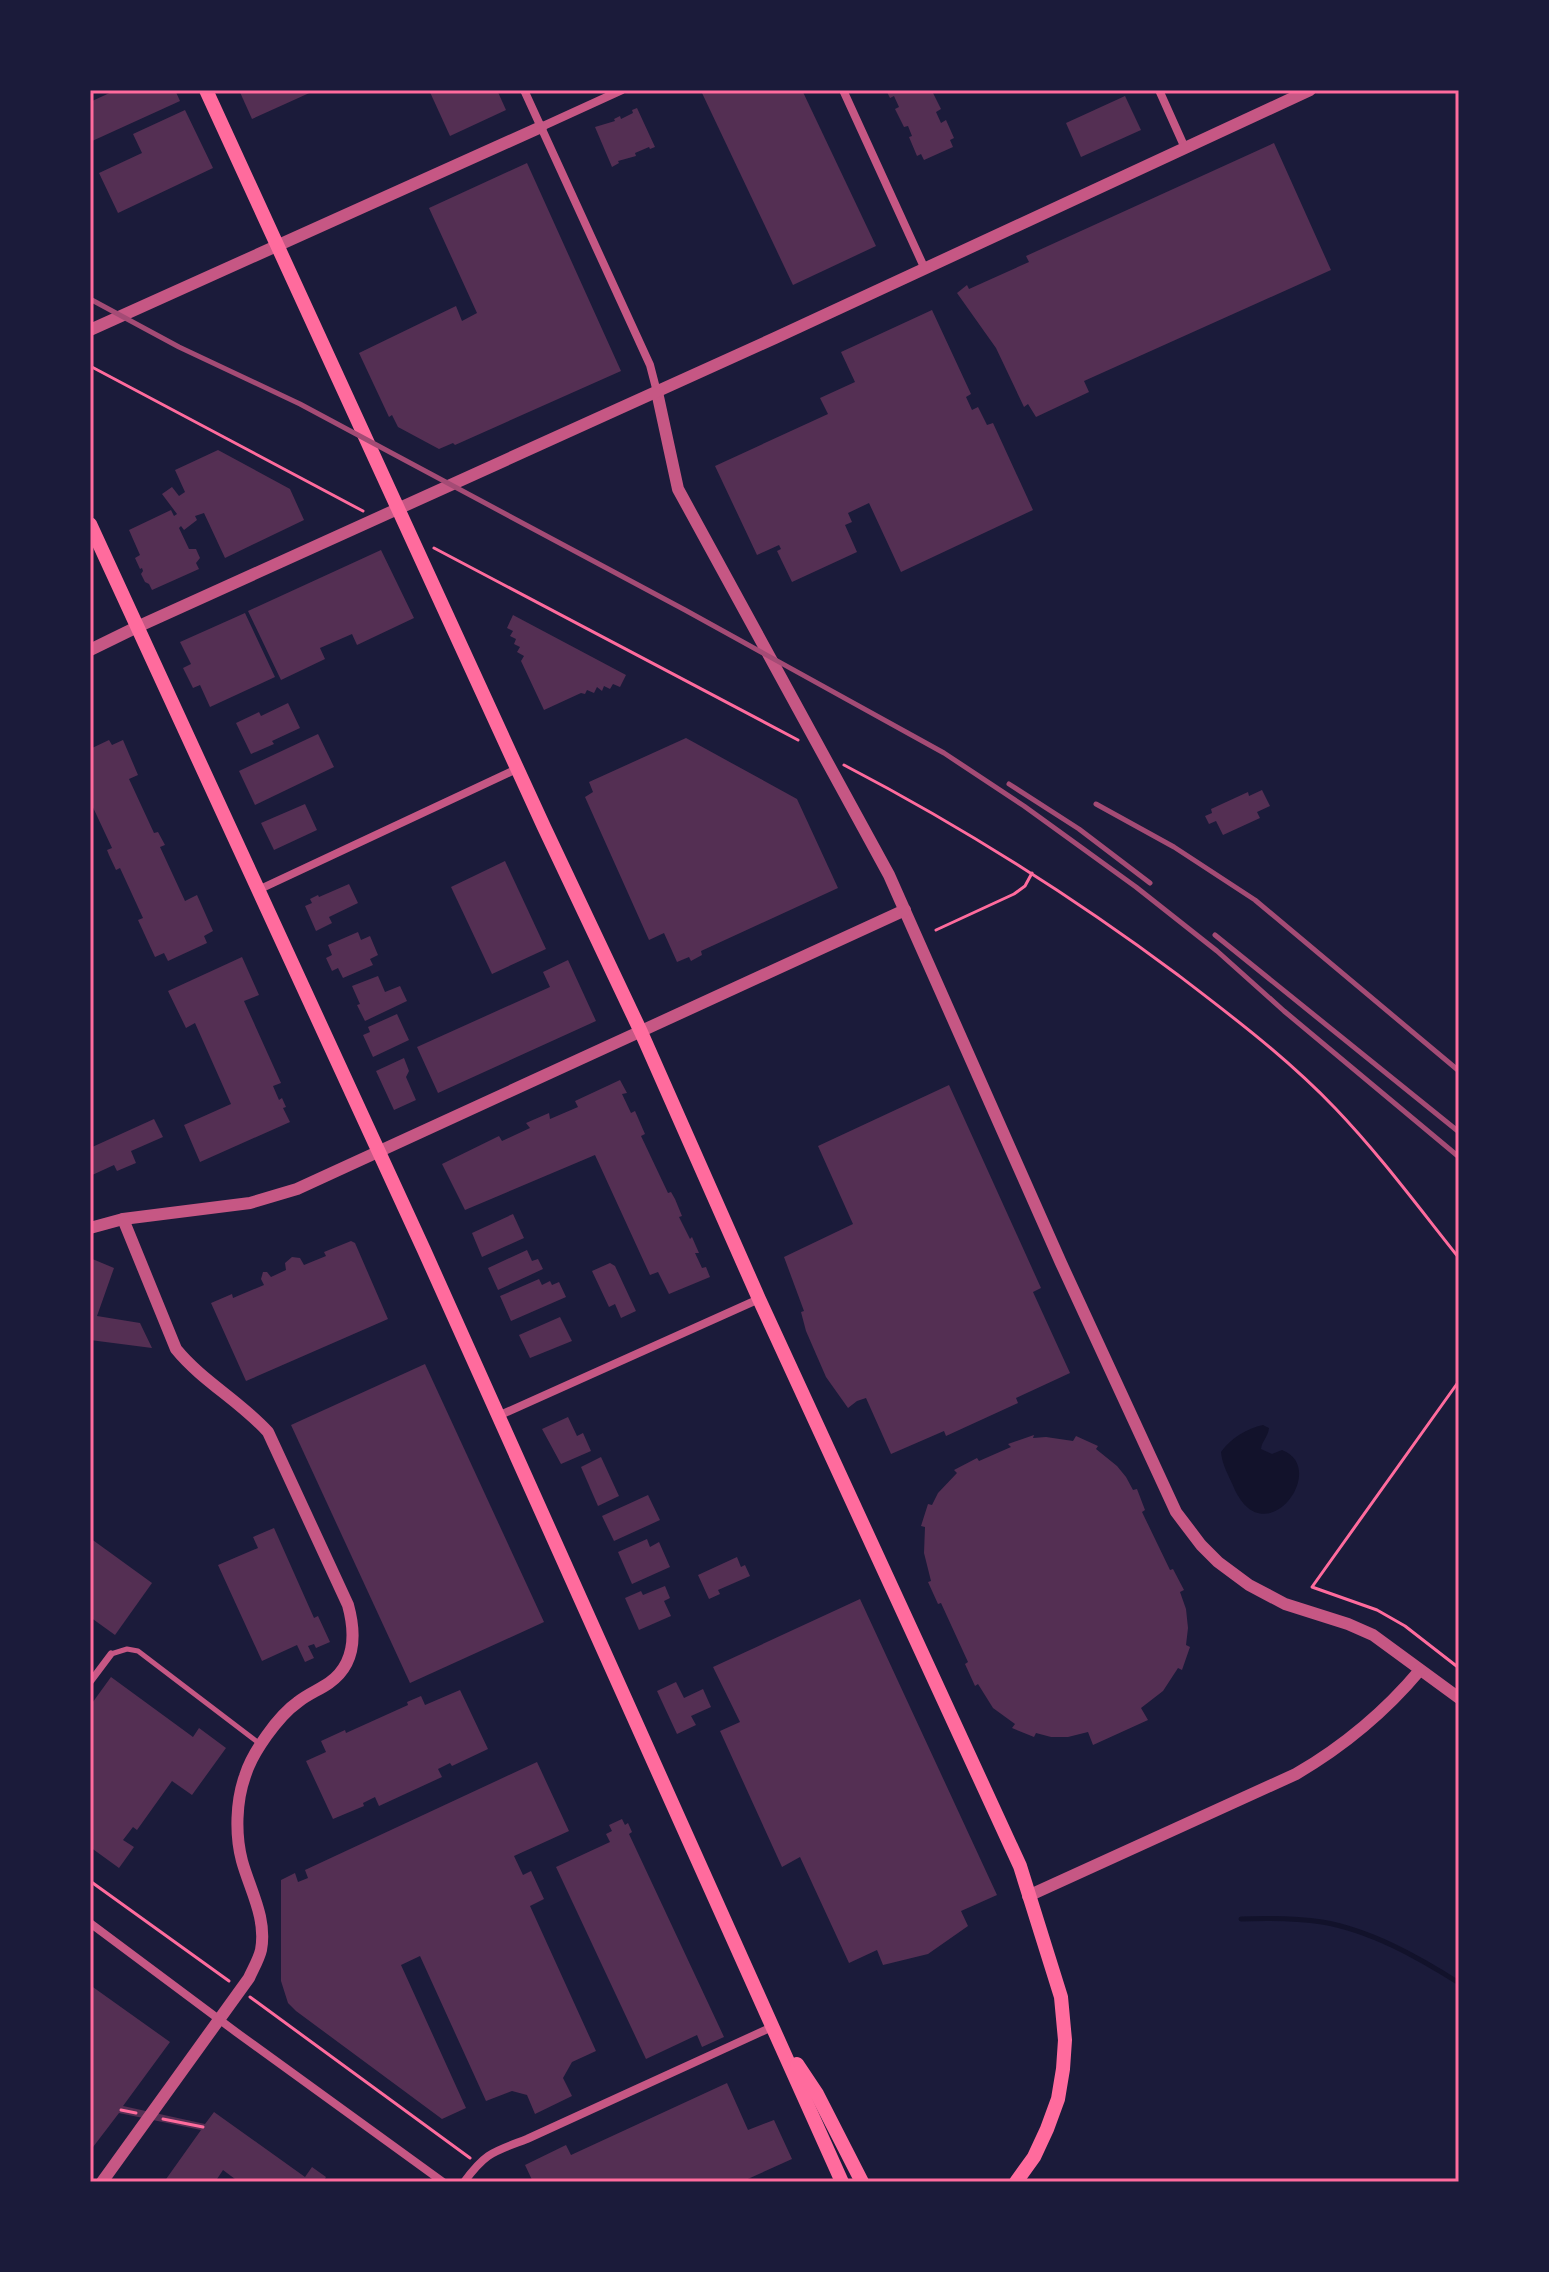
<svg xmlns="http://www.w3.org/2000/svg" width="1549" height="2272" font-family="Mulish,sans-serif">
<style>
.water{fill:#12122b}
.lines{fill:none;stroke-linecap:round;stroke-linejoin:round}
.stream{stroke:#12122b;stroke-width:5}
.building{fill:#542f53}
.path{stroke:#ff6b9d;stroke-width:3}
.service{stroke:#c65784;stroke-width:5}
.pedestrian{stroke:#c65784;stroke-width:7}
.minor{stroke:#c65784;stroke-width:8}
.tertiary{stroke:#c65784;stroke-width:12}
.secondary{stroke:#ff6b9d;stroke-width:14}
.rail{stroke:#a44b75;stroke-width:5}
.neatline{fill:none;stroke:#ff6b9d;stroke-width:3}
</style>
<rect width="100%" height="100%" fill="#1b1b3a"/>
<path class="water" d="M1263,1425l6,3c-1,9 -7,13 -8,21l11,5 10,-4c48,18 -17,107 -48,38 -5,-12 -12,-23 -13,-36 9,-13 26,-24 42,-27z"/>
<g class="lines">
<path class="stream" d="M1241,1919c28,-1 54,-1 81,3 48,8 96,35 137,61"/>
</g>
<g class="building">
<path d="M116,90h59l5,11 -90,41v-40z"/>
<path d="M239,90h77l-64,29z"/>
<path d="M429,90h68l9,20 -56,26z"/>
<path d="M709,90h93l74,156 -83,39 -91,-192z"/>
<path d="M886,90h40l2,3 4,-2 9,18 -5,3 5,11 5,-3 8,18 -4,2 3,7 -29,13 -3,-6 -4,2 -8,-19 3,-1 -4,-10 -4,1 -9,-18 4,-2 -5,-11 -4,2z"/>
<path d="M1125,96l16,34 -60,27 -15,-34z"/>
<path d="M637,108l18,39 -5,2 -1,-2 -14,6 1,3 -18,5 1,2 -7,4 -17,-40 20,-6 -1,-2 6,-3 1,3 12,-6 -1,-3z"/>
<path d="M185,110l28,58 -95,45 -19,-40 43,-20 -9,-19z"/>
<path d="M1274,143l57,127 -247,111 5,11 -53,25 -8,-13 -4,3 -28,-59 -39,-55 10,-8 2,4 60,-27 -3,-6z"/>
<path d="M527,163l94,208 -166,74 -2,-2 -14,6 -41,-22 -6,-12 -3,2 -30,-64 97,-47 6,15 15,-8 -48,-105z"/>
<path d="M932,310l39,84 -5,3 6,13 6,-3 9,18 6,-2 40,87 -132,62 -32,-69 -21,10 4,9 -7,3 12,27 -65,30 -15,-31 4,-2 -2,-4 -22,10 -42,-89 113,-52 -8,-16 35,-16 -14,-30z"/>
<path d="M218,450l72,39 14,31 -79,38 -21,-45 -9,3 2,4 -13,10 -3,-4 -2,2 10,21h7l4,9 -4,5 3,6 -47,21 -3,-6 -4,-2 -4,-8 2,-3 -1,-3 -2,1 -5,-11 5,-3 -11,-25 42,-20 3,6 3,-2 -15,-20 10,-7 7,9 6,-4 -10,-22z"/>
<path d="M381,550l33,68 -57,27 -5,-11 -32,14 5,11 -44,21 -33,-69z"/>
<path d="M245,613l30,64 -65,30 -10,-22 -7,3 -10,-20 8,-4 -11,-22z"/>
<path d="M513,615l113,60 -6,12 -7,-3 -3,5 -6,-3 -2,5 -5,-4 -3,6 -7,-3 -2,4 -4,-1 -37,17 -23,-49 3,-5 -7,-4 3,-5 -6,-3 2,-5 -6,-3 3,-5 -6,-3z"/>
<path d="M288,703l12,25 -28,13 2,3 -23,10 -15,-31 23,-11 2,4z"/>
<path d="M318,734l16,33 -79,38 -16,-34z"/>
<path d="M686,738l111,61 41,89 -137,63 1,4 -11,6 -2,-4 -12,5 -13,-29 -15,7 -64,-143 8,-5 -4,-10z"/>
<path d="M109,740l3,5 11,-5 15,35 -9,4 25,54 4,-1 7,13 -5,2 25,54 12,-6 16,36 -9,5 3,7 -39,18 -4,-8 -9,4 -17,-37 5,-2 -23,-50 -4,2 -7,-15 -2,-5 5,-2 -22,-47v-52z"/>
<path d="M1262,790l8,16 -13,6 3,6 -37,17 -7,-14 -7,3 -4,-8 7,-3 -1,-4 37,-17 1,4z"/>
<path d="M305,804l12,26 -43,20 -13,-27z"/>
<path d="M505,861l41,88 -54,25 -41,-87z"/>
<path d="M349,884l9,19 -29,14 3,6 -16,8 -11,-25 7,-3 -2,-4 8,-4 1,2z"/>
<path d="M358,932l3,8 9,-4 8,19 -8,4 3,6 -30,13 -5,-10 -6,3 -6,-13 6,-3 -4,-10z"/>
<path d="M242,957l17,38 -15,6 37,82 -8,3 6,14 3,-2 4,9 -3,1 7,14 -90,40 -16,-37 47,-21 -36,-81 -9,5 -18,-37z"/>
<path d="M568,960l28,61 -158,72 -21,-46 133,-60 -7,-15z"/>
<path d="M378,976l7,16 15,-6 7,15 -42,20 -8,-16 3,-1 -8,-18z"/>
<path d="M397,1014l12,26 -36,17 -10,-22 7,-3 -2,-5z"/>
<path d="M404,1058l5,13 -3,6 10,23 -22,10 -18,-39z"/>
<path d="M620,1080l7,13 -5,1 9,19 4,-2 10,23 -4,2 27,57 3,-1 4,7 7,17 -3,1 11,22 2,-2 7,16h-4l7,15 4,-1 4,10 -41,17 -11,-22 -8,3 -55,-120 -130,55 -23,-46 57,-28 3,5 28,-13 -4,-5 23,-10 1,6 28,-12 -3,-6z"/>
<path d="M949,1085l92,203 -8,4 37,81 -54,25 2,5 -72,33 -2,-5 -53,23 -25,-56 -9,3 -9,7 -22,-31 -20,-46 -5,-19 3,-1 -20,-54 69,-33 -35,-78z"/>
<path d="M154,1119l9,18 -32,14 5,12 -19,8 -3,-6 -24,11v-28z"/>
<path d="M513,1214l11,24 -42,19 -10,-24z"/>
<path d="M351,1241l4,2 33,76 -142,62 -35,-78 21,-9 1,4 31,-13 -3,-6 2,-7h4l4,5 15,-7 -1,-7 7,-6 8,1 4,7 22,-9 -2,-4z"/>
<path d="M527,1250l5,11 6,-2 5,10 -45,21 -10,-22z"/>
<path d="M90,1258l24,10 -17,48 43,7 12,25 -62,-8z"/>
<path d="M610,1263l5,3 21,45 -15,7 -6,-14 -6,3 -17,-36z"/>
<path d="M539,1279l3,6 8,-4 2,4 7,-3 7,15 -55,24 -11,-25z"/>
<path d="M560,1317l12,24 -42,17 -11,-23z"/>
<path d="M425,1364l119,258 -134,61 -119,-258z"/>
<path d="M568,1417l9,19 6,-3 8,18 -30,13 -19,-35z"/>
<path d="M1034,1435l-1,3 13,-1 27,4 3,-5 22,10 -2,3 21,17 9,11 7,13 4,-1 8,21 -3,2 28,58 3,-1 11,21 -4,2 6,17 2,19 -2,17 4,2 -8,23 -4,-2 -15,23 -22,17 7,12 -55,25 -5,-13 -20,5h-17l-15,-4 -2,4 -22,-9 3,-4 -22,-16 -15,-24 -3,2 -10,-22 3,-2 -27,-59 -3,1 -10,-22 3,-1 -7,-28 1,-26 -4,-1 7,-22 4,1 6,-12 19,-20 -3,-3 23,-12 2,3 32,-14 -3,-3z"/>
<path d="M601,1457l18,39 -21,10 -17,-39z"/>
<path d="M648,1495l12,25 -46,21 -12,-25z"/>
<path d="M274,1528l40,90 4,-2 12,26 -14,6 -2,-4 -6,2 6,12 -9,4 -8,-17 -35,16 -44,-96 40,-17 -5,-11z"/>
<path d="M90,1538l62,45 -37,52 -25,-18z"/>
<path d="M647,1539l3,8 9,-5 11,25 -38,17 -14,-32z"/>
<path d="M737,1557l4,10 4,-2 5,11 -32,14 2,4 -11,5 -11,-24z"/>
<path d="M665,1586l5,12 -6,3 7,15 -32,14 -14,-32 16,-7 2,4z"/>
<path d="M860,1599l137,296 -36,16 7,15 -40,28 -45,11 -6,-15 -28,13 -49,-106 -18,10 -62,-136 20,-9 -27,-55z"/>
<path d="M111,1677l82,60 6,-9 27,20 -34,47 -20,-14 -35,49 -4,-3 -10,13 11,7 -15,21 -29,-21v-141z"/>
<path d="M676,1682l8,16 19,-9 8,18 -20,9 5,9 -19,9 -20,-43z"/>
<path d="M460,1690l28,59 -36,17 -2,-3 -12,6 4,8 -63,29 -4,-9 -12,6 1,3 -31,13 -27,-58 20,-9 -5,-11 24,-11 1,3 62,-28 -1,-3 14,-6 4,9z"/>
<path d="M537,1762l32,69 -55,25 9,19 8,-4 13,28 -14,7 66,145 -24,11 -9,16 9,18 -37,18 -8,-19 -15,-4 -26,10 -66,-145 -19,9 65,143 -24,11 -146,-108 -8,-8 -7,-22v-101l14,-7 3,9 10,-4 -3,-8z"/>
<path d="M622,1819l3,6 3,-2 4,9 -3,2 95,203 -22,10 -5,-12 -51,24 -90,-192 54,-25 -4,-8 6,-3 -3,-6z"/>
<path d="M90,1985l80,57 -47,64 82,18 9,-12 91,65 7,-10 14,10 -3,5h-84l-16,-12 -8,12h-51l37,-52 -82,-17 -29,38z"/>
<path d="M727,2083l21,47 26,-10 18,39 -51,23h-208l-8,-17 41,-20 5,10z"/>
</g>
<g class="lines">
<g class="path">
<path d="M90,366l273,145"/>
<path d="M434,548l364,192"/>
<path d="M844,765c117,61 228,131 334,210 55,42 109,83 157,133 45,47 84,100 124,150"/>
<path d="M936,930l78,-36 11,-8 7,-13"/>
<path d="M1459,1381l-147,206 65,23 28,16 54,42"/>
<path d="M90,1881l139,100"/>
<path d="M250,1997l220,161"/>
<path d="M121,2110l15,3"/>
<path d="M163,2119l40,8"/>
</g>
<path class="service" d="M111,1654l16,-5 11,2 122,93"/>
<path class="pedestrian" d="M90,1682l21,-28"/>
<g class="minor">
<path d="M524,90l126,275 7,27"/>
<path d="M843,90l81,177"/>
<path d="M1159,90l26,58"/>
<path d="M541,127l81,-37"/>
<path d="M258,890l261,-122"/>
<path d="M498,1416l261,-117"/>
<path d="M90,1923l146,109 207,150"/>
<path d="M464,2182c22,-30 29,-30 63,-43l245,-112"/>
</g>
<g class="tertiary">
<path d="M90,330l451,-203"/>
<path d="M657,392l21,97 211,386 172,388 115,249 25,33 17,17 31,23 36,19 63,20 25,11 86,63"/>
<path d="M90,650l47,-23 638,-289 535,-248"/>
<path d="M90,1228l33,-9 127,-16 47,-14 608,-279"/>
<path d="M1028,1896l268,-122c48,-28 88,-61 124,-104"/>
<path d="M102,2182l147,-204c4,-9 10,-19 12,-28 6,-32 -11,-60 -19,-89 -7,-26 -6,-60 3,-85 7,-23 33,-60 53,-74 10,-8 21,-12 31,-19 27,-19 27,-49 19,-78l-80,-173c-28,-31 -66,-51 -92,-83l-53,-130"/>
</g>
<g class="secondary">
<path d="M206,90l338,737 97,205 118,267 261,567 41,131 4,43 -2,29 -5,30 -11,30 -13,28 -18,25"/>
<path d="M90,524l334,726 418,932"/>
<path d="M797,2064l20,30 45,88"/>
</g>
<g class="rail">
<path d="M90,299l89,48 121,57 385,206 259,143 80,53 112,81 81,64 67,60 175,146"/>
<path d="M1009,784l70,45 71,54"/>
<path d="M1096,804l78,43 81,53 204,171"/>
<path d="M1215,935l244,197"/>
</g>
</g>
<rect width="1549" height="2272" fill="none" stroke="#1b1b3a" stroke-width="184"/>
<rect x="92" y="92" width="1365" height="2088" class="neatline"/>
</svg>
